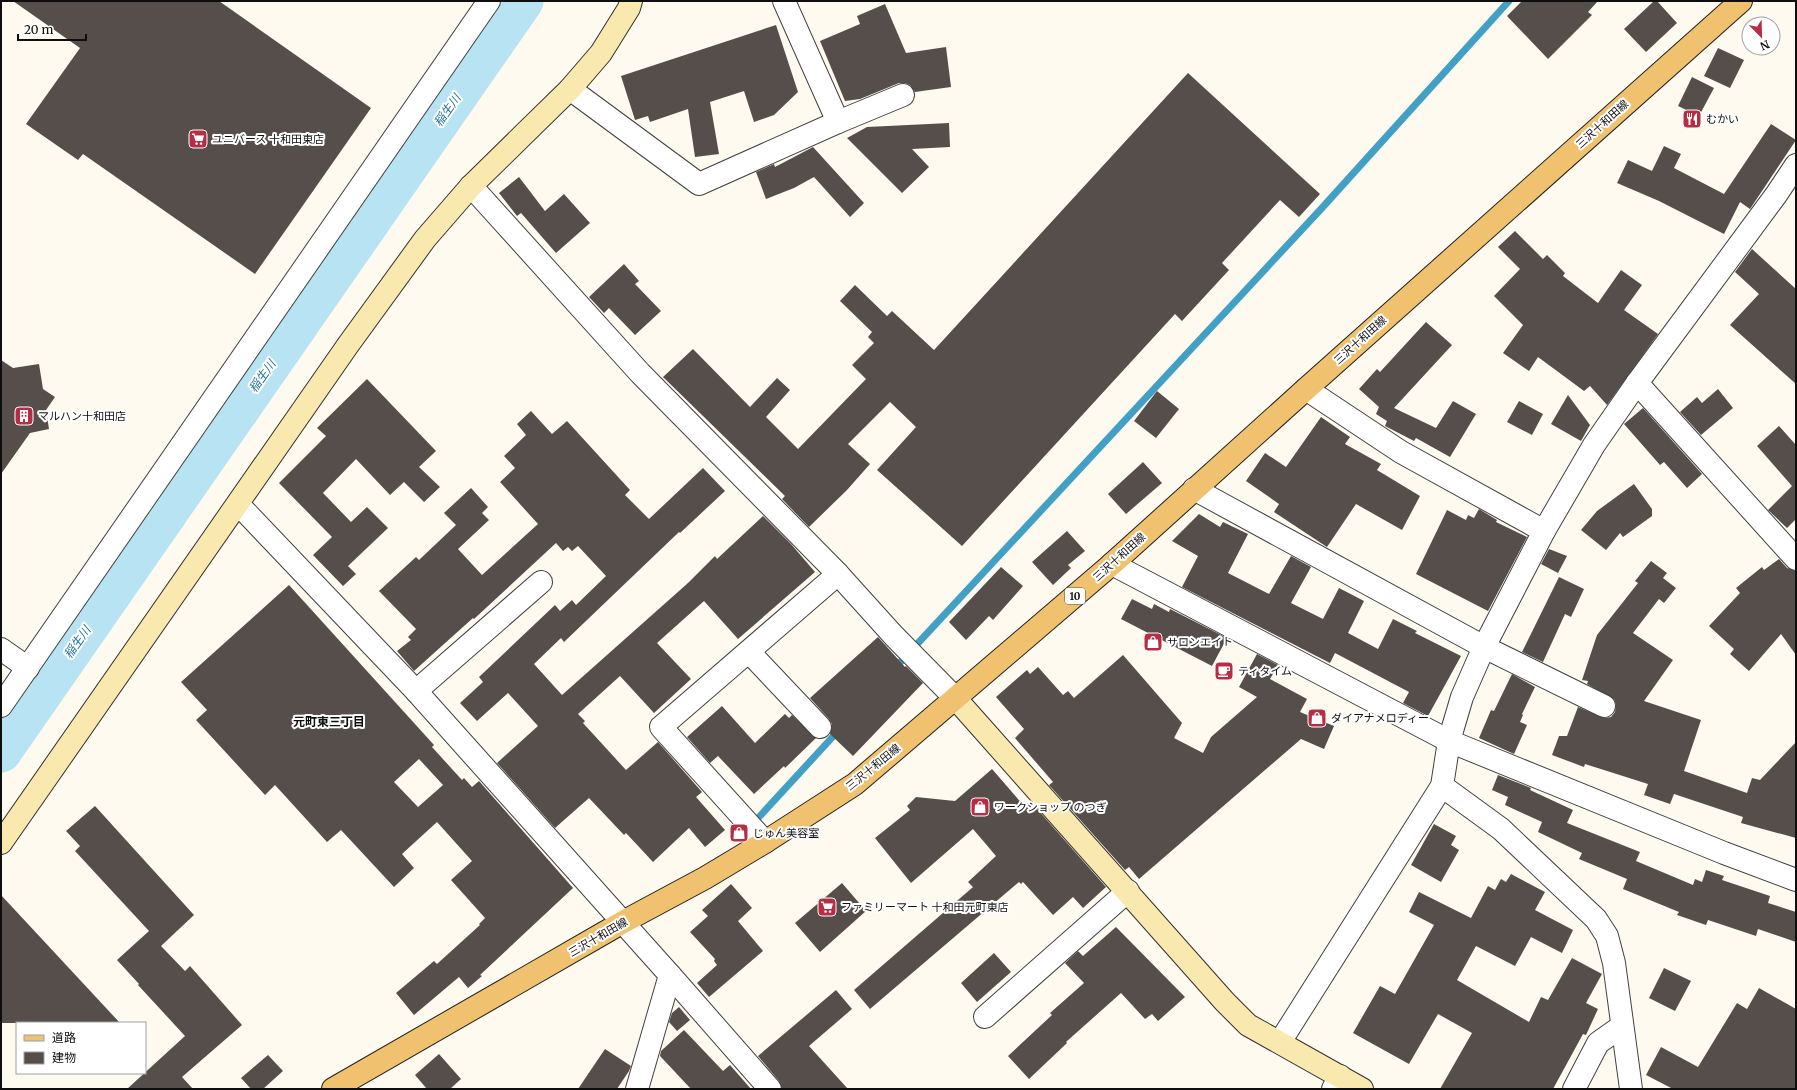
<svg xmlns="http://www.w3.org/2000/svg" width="1797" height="1090" font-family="Merriweather,'Noto Sans JP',serif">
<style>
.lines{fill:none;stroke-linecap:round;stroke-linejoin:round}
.stream{stroke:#43a0c5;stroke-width:7}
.river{stroke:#b7e3f2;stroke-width:41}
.building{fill:#564e4b;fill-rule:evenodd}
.street-casing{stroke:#414141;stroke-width:24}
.secondary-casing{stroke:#303030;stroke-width:24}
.primary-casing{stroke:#1f1f1f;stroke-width:24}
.street{stroke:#fff;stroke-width:22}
.secondary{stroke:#fae9af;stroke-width:22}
.primary{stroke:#f0c16e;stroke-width:22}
.labels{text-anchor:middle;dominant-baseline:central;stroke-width:4;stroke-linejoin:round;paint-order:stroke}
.shield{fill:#fff;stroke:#565656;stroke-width:1}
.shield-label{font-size:10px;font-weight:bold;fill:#0e0e0e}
.poi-label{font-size:11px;fill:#0e0e0e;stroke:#fff;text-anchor:start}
.street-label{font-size:11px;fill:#0e0e0e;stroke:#fff}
.water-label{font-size:12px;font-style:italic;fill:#1e7199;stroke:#fff}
.neighbourhood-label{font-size:12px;font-weight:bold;fill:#0e0e0e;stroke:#fff}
</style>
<rect width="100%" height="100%" fill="#fefaf0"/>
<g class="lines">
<g class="stream">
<path d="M894,669l427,-460 188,-208"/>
<path d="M759,817l80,-87"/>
</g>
<path class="river" d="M1,752l522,-751"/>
</g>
<g class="building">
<path d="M13,1h206l152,107 -116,166 -172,-120 -5,6 -52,-36 54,-76z"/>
<path d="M1522,1h76l-10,11 4,3 -44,44 -41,-43z"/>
<path d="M1654,1h3l20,22 -31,29 -22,-23z"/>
<path d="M885,4l21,49 40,-6 5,40 -36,5 -5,-7 -5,-2h-6l-39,16 -15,2 -25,-60 40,-17 -3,-8z"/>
<path d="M776,25l22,67 -24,23 -20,7 -10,-31 -34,11 9,52 -24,3 -7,-48 -38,13 -2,-6 -13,4 -14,-44z"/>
<path d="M1718,48l26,12 -14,28 -26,-12z"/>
<path d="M1188,73l132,121 -21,23 -19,-17 -58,63 7,7 -47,51 -7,-7 -213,232 -85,-76 39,-43 -26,-25 -42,42 22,20 -23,26 -38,37 -27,-28 3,-3 -122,-119 30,-28 57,58 27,-29 13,12 -24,27 32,32 68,-70 -14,-14 22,-22 -6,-6 4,-5 -32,-31 15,-16 32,31 5,-5 42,39z"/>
<path d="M1692,77l22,11 -15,28 -21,-10z"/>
<path d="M949,123l1,24 -38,2 17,18 -27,26 -55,-55 20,-11z"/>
<path d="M1771,124l25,16 -46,69 -10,-7 -16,32 -65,-33 -42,-18 11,-23 24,11 12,-25 17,8 -7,14 50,26z"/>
<path d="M813,147l51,56 -14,14 -36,-40 -20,11 -28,11 -10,-27 18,-8 1,3z"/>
<path d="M519,177l26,34 19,-17 26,29 -34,30 -35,-40 -4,3 -18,-23z"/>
<path d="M1515,231l28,28 4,-4 18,18 -2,3 35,27 23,-33 21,15 -18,25 34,24 -51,71 -17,-19 -6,5 -46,-34 -9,14 -26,-18 20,-28 -29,-29 26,-27 -22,-22z"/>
<path d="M1752,249l44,40v95l-66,-59 29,-31 -24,-22z"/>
<path d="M624,264l15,17 -4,3 26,27 -26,24 -26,-27 -5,5 -15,-16z"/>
<path d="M1426,322l26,23 -58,63 42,20 17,-27 23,13 -26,43 -34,-19 -2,3 -29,-15 2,-5 -11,-7 3,-7 -20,-18 18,-20 3,3z"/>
<path d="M1,360l12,8 26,-4 4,25 12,8 -9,13 3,19 -19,4 -29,41z"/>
<path d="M367,379l69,72 -17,16 21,20 -16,15 -20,-20 -14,13 -34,-36 -33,34 28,29 16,-15 21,21 -40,38 8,8 -13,12 -30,-31 19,-18 -53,-54 47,-47 -9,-8z"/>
<path d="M1718,389l15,19 -32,27 -21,-23 17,-15 5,6z"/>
<path d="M1157,391l22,18 -23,29 -22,-17z"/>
<path d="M1568,395l22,30 -9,16 -30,-17z"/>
<path d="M1519,401l24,13 -11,21 -25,-13z"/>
<path d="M1643,408l59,66 -15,14 -23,-26 -4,3 -36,-41z"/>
<path d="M531,411l21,23 15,-13 63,69 -5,5 24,24 54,-51 22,23 -45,42 -1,-1 -115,110 -3,-4 -27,26 28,31 126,-112 27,-27 2,3 46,-43 28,28 24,28 -77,67 -34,-38 -47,42 34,36 -37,34 -34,-37 -42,38 7,7 -2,2 43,47 32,-28 44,50 -6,5 29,33 -20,17 -16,-19 -36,34 -27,-29 -2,2 -35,-37 -34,30 -58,-65 41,-37 -30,-33 -31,28 -17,-18 23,-21 -4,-5 76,-72 5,6 12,-11 4,5 30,-29 -28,-30 -6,5 -4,-4 -5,4 -7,-8 -82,76 -1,-1 -59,53 -17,-20 14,-11 -3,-3 8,-8 -37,-38 37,-34 3,3 37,-35 -12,-12 27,-25 17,19 -6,6 7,7 -31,29 24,26 56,-51 -38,-42 15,-14 -11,-12 22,-21 -9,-11z"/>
<path d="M1321,417l29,20 -5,7 36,20 -4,6 43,26 -18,34 -46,-26 -29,43 -53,-35 5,-8 -33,-23 19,-28 21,14z"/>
<path d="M1779,426l17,19v74l-9,9 -19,-18 24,-24 -35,-40z"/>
<path d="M1143,462l19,21 -36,31 -18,-20z"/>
<path d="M1634,484l18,25v7l-29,21 -3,-4 -14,17 -25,-20 16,-19z"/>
<path d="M1479,509l18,11 -1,2 31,15 -39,74 -72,-37 31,-64 19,10 2,-5 6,3z"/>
<path d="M1199,514l21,13 3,-5 25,12 -20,39 41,21 22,-38 20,11 -20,36 32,16 16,-31 25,13 -16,32 30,16 15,-30 24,12 -2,2 46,23 -33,60 -25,-13 6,-11 -74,-39 -5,10 -148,-76 16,-31 -26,-15z"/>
<path d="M1067,531l18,20 -17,14 3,3 -18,17 -21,-23z"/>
<path d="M1549,549l18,7 -9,17 -17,-9z"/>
<path d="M1779,559l8,9 9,3v84l-15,-21 -32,37 -19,-17 4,-5 -25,-23 31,-33 -4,-5 26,-21 2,3z"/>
<path d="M1651,561l16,12 -4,5 13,10 -12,15 -5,-4 -26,34 40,27 -29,41 57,19 -17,51 63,22 5,-15 8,2 36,-38v96l-55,-15 2,-6 -69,-23 -4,10 -26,-9 4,-11 -63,-20 -1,3 -32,-12 7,-19h8l11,-29 26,11 7,-1 4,-5 1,-7 -2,-6 -27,-15 1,-3 -6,-1 15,-45 41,-52 -3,-2z"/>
<path d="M1001,567l22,19 -30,34 -4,-4 -23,24 -17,-18z"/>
<path d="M1559,577l25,12 -13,28 -6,-3 -22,48 -21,-10z"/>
<path d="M289,585l145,160 -2,2 30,33 2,-2 8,9 7,-6 94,107 -93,87 2,1 -14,12 -9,-11 -45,38 -18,-22 38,-32 3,3 43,-39 -1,-1 6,-6 -34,-38 21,-19 -35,-39 -35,32 12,14 -20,19 -53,-57 -14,12 -52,-57 -10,10 -69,-75 11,-10 -26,-28zM419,759l24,26 -25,22 -24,-25z"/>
<path d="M1132,599l20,10 2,-5 15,8 1,-3 57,29 -15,28 -91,-47z"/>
<path d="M878,637l27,30 1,-1 17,17 -70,73 -23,-22 2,-10 -3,-5 -19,-21z"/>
<path d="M1257,654l21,11 -8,14 37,20 -7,13 34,14 -10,23 -23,-10 -162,140 -10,-12 -4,3 -76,-85 4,-3 -38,-44 9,-9 -28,-32 31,-27 3,4 8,-7 25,28 5,-4 6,7 49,-43 59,68 -8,15 29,15 8,-16 46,-40 -18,-10z"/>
<path d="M1512,674l23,13 -13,27 1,1 -3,7 7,3 -13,29 -35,-16 12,-28 3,1z"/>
<path d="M722,706l33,37 30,-29 4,4 3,-3 24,23 -31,30 -1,-2 -30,28 -36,-38 -8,7 -23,-26z"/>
<path d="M992,769l32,37 6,-5 76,86 -23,21 -10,-11 -20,18 -30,-33 -2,2 -2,-2 -149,127 -16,-19 119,-103 -5,-5 28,-26 -23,-27 -62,54 -36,-45 35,-28 -3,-4 9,-9 39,4z"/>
<path d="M1498,775l33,13 -1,2 43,20 -6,13 73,29 -4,9 57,24 2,-6 7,3 4,-12 18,6 -2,4 48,16 -2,7 28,9v30l-38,-13 -2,7 -48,-16 -2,5 -29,-10 2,-3 -56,-23 4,-10 -48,-20 3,-6 -44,-21 4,-10 -37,-17 3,-8 -16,-7z"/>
<path d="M95,806l99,109 -33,31 24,25 5,-5 52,59 -60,52 11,12h-66l58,-53 -47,-51 1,-1 -22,-24 32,-29 -74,-80 5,-5 -14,-15z"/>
<path d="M1434,824l22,12 -5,9 8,5 -18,32 -30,-17z"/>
<path d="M1511,874l34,18 -10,18 38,20 -11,23 -31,-16 -16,29 -39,-20 -19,34 72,42 12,-25 7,3 24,-42 30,16 -16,29 12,6 -12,26 -3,-1 -30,55h-113l32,-56 -34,-19 -29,50 -56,-31 27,-47 15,8 39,-69 -25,-13 10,-20 52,26 17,-32 7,4 6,-11 5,3z"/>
<path d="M842,883l24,28 -46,41 -25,-29z"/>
<path d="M731,884l21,24 -14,13 25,30 -54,46 -12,-14 20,-18 -3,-4 1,-2 -25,-27 18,-16 -6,-6z"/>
<path d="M1,895l119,128h-119z"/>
<path d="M1116,927l69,70 -27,24 -6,-7 -7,5 -24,-26 -55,49 1,1 -38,36 -21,-23 44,-41 -2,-2 34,-30 -19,-20 13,-12 5,5z"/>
<path d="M994,953l17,19 -34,30 -16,-19z"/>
<path d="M1664,968l27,13 -16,30 -26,-13z"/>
<path d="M1759,988l37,21v80h-123l-27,-14 15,-28 37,20 39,-64 10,6z"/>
<path d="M836,990l16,19 -43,37 39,43h-66l-3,-8 -21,-25z"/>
<path d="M679,1007l11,13 -13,11 -8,-9 3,-9z"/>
<path d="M684,1030l39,41 7,-6 21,24h-60l-31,-33 1,-5z"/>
<path d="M605,1049l26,17 -2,5 -12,18h-39z"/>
<path d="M439,1054l22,25 -11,10h-23l-12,-14z"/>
<path d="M268,1055l15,16 -20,18h-12l-10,-11z"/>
</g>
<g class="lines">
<defs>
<g id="street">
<path d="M570,89l129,95 139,-62 -54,-121"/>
<path d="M838,122l65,-27"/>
<path d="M471,186l169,187 198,201 56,62 62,63"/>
<path d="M1637,383l159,176"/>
<path d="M1306,389l95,63 143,79"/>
<path d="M1194,489l290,158 120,59"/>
<path d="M238,504l178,187 254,284 -33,114"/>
<path d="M1112,564l337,177 275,112 72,27"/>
<path d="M1,649l27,19"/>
<path d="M749,652l71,75"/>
<path d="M416,691l125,-109"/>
<path d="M1,706l488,-705"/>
<path d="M1442,786l59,43 95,90 11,17 7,27 17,126"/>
<path d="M765,842l-104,-115 177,-153"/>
<path d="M670,975l100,114"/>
<path d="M985,1017l143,-126"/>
<path d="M1280,1042l162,-256 7,-45 13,-44 22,-50 60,-116 50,-86 43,-62 139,-188 20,-30"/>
<path d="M1333,1089l7,-13"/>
<path d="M1574,1089l24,-46 24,-17"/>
</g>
<g id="secondary">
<path d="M956,699l269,303 23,23 114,64"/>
<path d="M1,843l347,-498 77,-106 46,-53 99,-97 31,-36 28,-45 2,-7"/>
</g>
<path id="primary" d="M333,1089l290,-167 82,-44 60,-36 90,-58 257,-220 194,-175 435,-388"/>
</defs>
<use href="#street" class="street-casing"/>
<use href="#secondary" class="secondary-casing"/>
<use href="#primary" class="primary-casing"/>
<use href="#street" class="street"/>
<use href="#secondary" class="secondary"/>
<use href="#primary" class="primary"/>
</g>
<defs>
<symbol id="restaurant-square" viewBox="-11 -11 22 22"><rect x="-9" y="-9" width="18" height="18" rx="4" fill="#b62e44" stroke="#fff"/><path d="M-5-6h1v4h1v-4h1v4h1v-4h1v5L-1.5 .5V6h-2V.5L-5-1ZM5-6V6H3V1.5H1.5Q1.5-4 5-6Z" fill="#fff"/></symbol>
<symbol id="supermarket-square" viewBox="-11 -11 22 22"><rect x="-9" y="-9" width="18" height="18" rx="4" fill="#b62e44" stroke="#fff"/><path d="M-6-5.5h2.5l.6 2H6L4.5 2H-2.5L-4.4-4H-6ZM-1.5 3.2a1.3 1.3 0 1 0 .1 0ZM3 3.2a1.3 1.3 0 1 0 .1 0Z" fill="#fff"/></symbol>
<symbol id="building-square" viewBox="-11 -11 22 22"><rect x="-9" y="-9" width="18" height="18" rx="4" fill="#b62e44" stroke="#fff"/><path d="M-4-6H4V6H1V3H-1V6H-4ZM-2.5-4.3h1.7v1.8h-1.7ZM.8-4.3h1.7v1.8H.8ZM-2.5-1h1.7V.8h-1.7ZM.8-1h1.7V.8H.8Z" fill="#fff"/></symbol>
<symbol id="shop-square" viewBox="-11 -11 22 22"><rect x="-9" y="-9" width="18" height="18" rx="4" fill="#b62e44" stroke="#fff"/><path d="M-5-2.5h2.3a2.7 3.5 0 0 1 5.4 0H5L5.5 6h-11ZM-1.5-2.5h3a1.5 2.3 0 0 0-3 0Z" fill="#fff"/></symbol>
<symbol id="cafe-square" viewBox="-11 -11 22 22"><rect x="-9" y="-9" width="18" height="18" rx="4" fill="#b62e44" stroke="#fff"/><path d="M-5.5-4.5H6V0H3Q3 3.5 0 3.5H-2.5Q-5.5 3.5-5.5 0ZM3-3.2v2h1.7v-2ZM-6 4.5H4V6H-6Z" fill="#fff"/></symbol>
</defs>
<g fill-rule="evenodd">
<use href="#restaurant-square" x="1681" y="108" width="22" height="22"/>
<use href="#supermarket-square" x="187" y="128" width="22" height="22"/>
<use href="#building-square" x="13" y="405" width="22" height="22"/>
<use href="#shop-square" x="1142" y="631" width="22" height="22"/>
<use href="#cafe-square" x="1213" y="660" width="22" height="22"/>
<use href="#shop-square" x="1306" y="707" width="22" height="22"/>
<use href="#shop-square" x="969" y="796" width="22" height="22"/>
<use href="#shop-square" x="728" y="822" width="22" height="22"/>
<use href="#supermarket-square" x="816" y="896" width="22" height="22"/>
</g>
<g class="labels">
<rect class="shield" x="1065" y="588" width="20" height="16" rx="3"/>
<g class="shield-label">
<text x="1075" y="596">10</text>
</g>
<g class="poi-label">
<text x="1706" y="119">むかい</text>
<text x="212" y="139">ユニバース 十和田東店</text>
<text x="38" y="416">マルハン十和田店</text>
<text x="1167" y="642">サロンエイト</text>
<text x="1238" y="671">ティタイム</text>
<text x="1331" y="718">ダイアナメロディー</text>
<text x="994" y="807">ワークショップ のつぎ</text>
<text x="753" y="833">じゅん美容室</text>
<text x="841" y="907">ファミリーマート 十和田元町東店</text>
</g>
<g class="street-label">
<text transform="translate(1602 124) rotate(-42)">三沢十和田線</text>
<text transform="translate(1360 340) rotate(-42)">三沢十和田線</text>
<text transform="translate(1119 557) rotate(-42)">三沢十和田線</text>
<text transform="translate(873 767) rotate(-39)">三沢十和田線</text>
<text transform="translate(598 937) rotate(-30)">三沢十和田線</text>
</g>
<g class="water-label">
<text transform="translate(447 110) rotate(-55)">稲生川</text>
<text transform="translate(262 376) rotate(-55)">稲生川</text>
<text transform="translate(77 642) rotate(-55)">稲生川</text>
</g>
<g class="neighbourhood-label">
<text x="329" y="721">元町東三丁目</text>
</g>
</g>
<rect width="1797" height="1090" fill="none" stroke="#0e0e0e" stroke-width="4"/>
<rect x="16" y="1022" width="130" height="52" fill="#ffffff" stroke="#9f9f9f"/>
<rect x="24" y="1035" width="20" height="6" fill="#f0c16e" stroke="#9f9f9f"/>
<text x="52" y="1042" font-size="12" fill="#0e0e0e">道路</text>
<rect x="24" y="1052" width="20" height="12" fill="#564e4b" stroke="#9f9f9f"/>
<text x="52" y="1062" font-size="12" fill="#0e0e0e">建物</text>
<g transform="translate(1761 36) rotate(157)"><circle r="19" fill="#ffffff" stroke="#9f9f9f"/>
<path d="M0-3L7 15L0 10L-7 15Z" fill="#b62e44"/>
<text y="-6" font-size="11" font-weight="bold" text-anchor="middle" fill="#0e0e0e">N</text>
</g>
<path d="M18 34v6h68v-6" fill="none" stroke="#0e0e0e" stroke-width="2"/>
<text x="24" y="34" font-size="12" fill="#0e0e0e" stroke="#ffffff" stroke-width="3" paint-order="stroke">20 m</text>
</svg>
